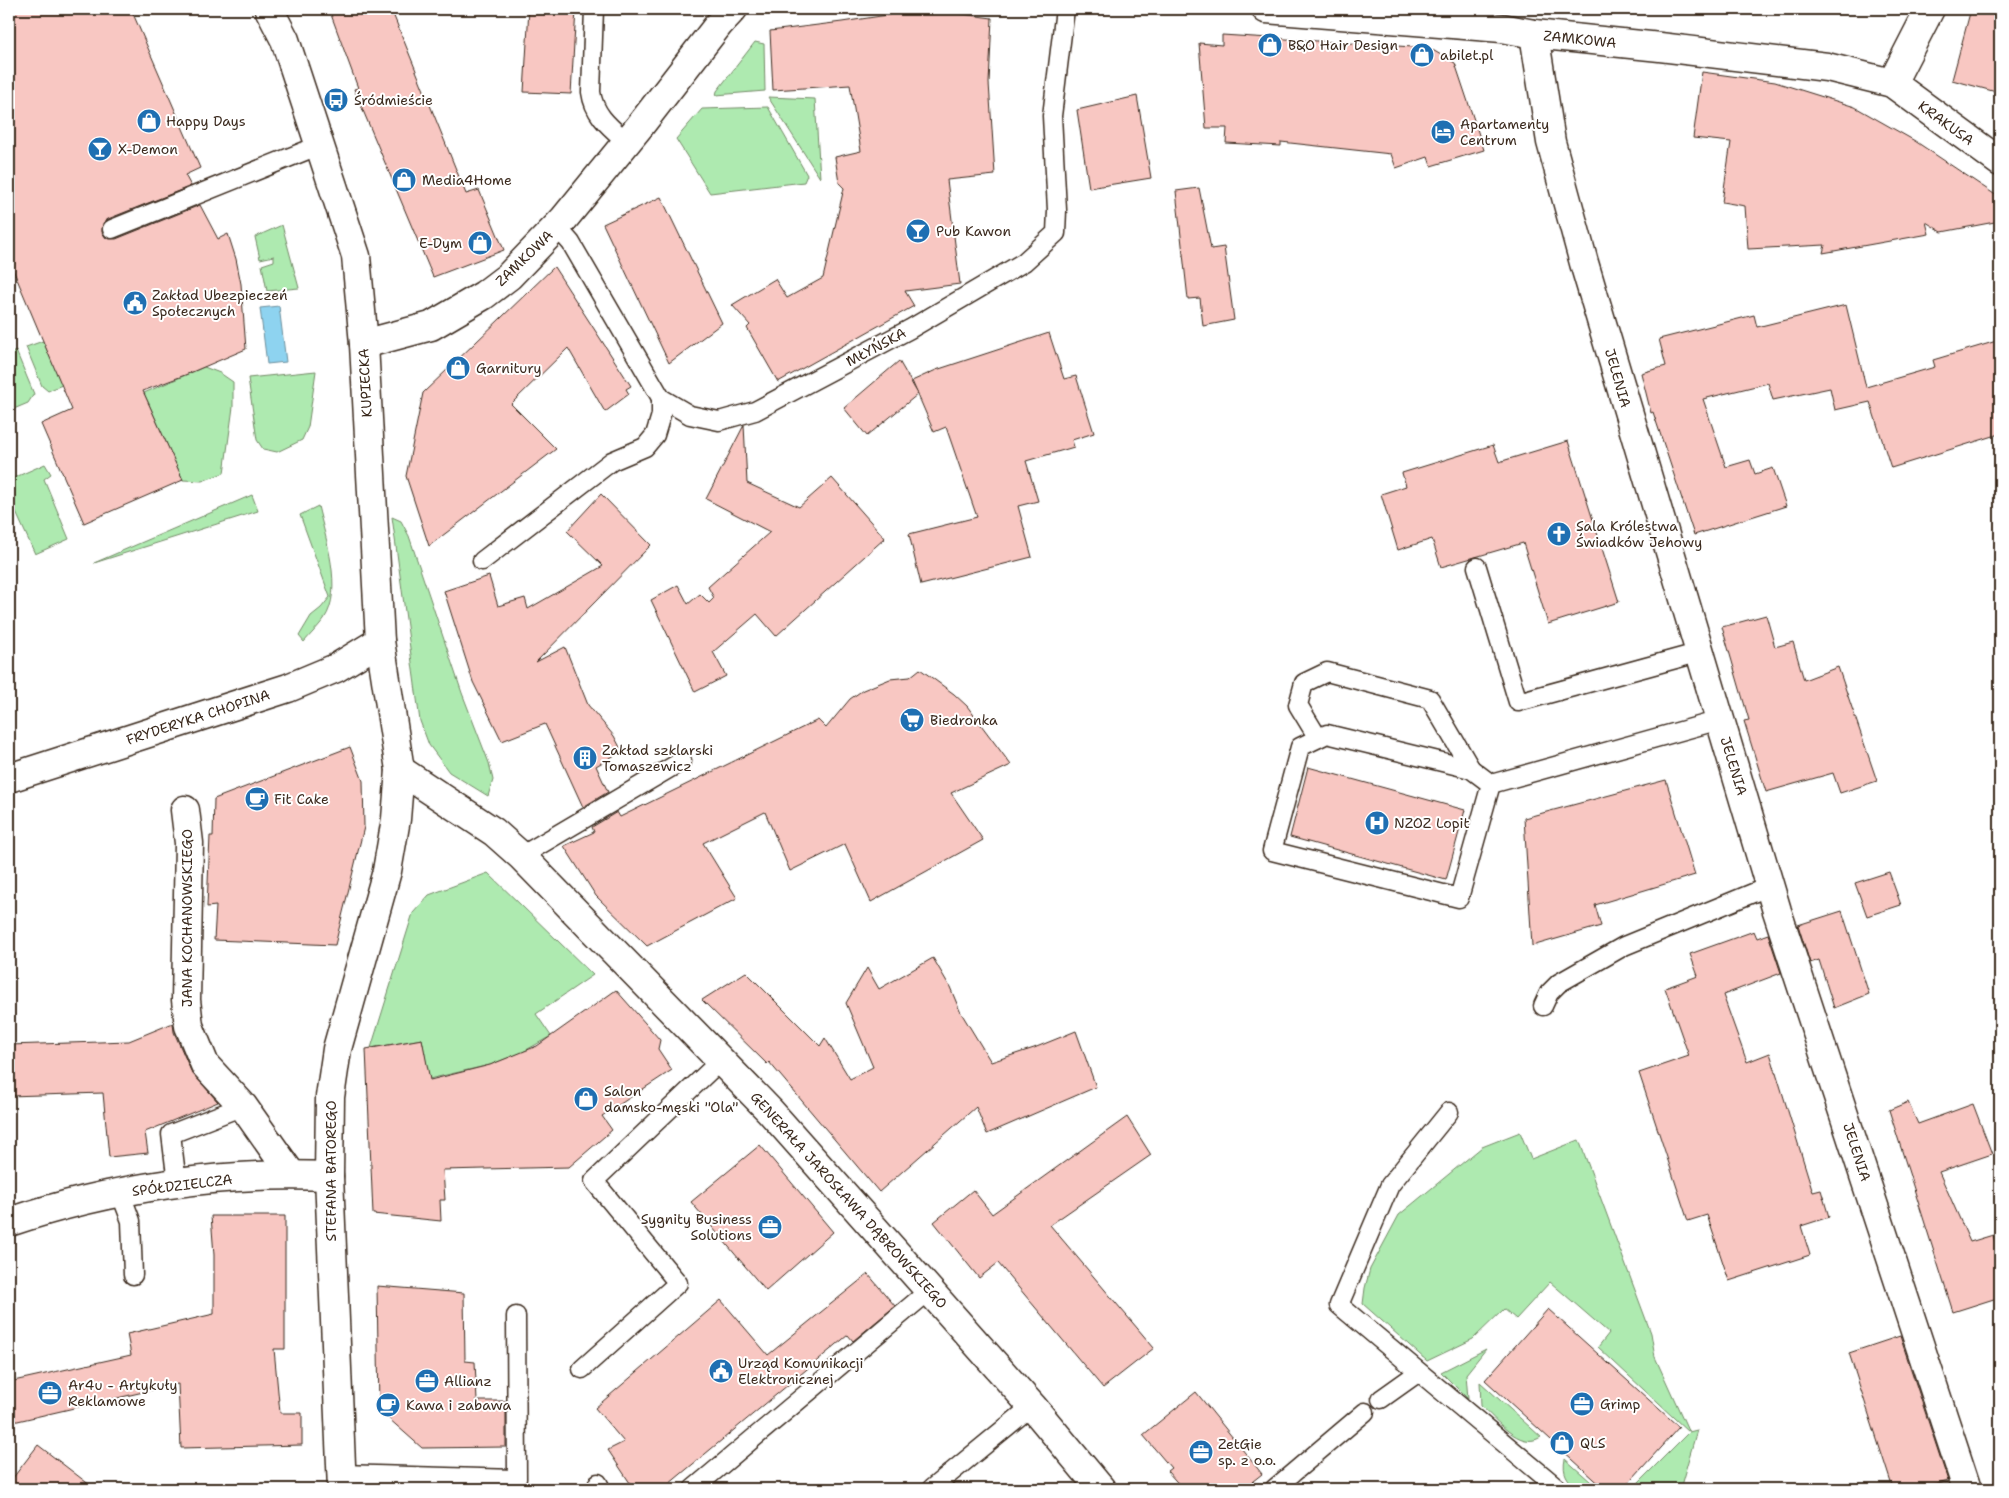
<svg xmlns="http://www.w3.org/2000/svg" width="2009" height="1498" font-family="'Shantell Sans',sans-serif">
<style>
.green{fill:#aeeab0;stroke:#748a67}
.water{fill:#8ed3f0;stroke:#6d8f9c}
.building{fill:#f8c7c2;stroke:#3b2a1e}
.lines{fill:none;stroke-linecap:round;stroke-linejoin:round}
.lane-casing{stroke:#3b2a1e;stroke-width:21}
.street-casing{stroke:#3b2a1e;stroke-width:31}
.secondary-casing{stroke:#3b2a1e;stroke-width:31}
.lane{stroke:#fff;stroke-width:18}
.street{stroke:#fff;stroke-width:28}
.secondary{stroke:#fff;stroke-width:28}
.labels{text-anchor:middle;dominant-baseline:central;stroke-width:4;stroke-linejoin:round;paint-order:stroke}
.street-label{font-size:14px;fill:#3b2a1e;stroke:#fff}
.poi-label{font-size:14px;fill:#3b2a1e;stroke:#fff;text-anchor:start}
</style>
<rect width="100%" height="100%" fill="#fff"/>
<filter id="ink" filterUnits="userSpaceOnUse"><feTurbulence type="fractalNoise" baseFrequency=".02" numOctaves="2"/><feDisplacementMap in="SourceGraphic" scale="10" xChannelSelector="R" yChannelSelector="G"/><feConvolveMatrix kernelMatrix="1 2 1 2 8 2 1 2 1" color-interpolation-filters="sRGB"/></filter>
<g filter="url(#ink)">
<g class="green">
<path d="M755,42l9,2 1,47 -49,4 1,-4z"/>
<path d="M768,97l47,2 5,79z"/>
<path d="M768,107l39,68 -3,7 -94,11 -34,-54 26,-30z"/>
<path d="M282,225l17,63 -32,3 -5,-26 12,-4v-5l-14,3 -5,-22z"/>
<path d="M43,341l19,44 -14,6 -6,-5 -16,-39z"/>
<path d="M16,351l18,43 -6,9 -19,8v-19l2,-1 -2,-6v-31z"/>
<path d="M204,367l16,6 13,9v25l-9,66 -22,8 -19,-1 -39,-87z"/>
<path d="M316,371l-8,56 -6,13 -25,12 -14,-3 -6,-9 -9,-62z"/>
<path d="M45,464l6,10 -7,5 25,60 -34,15 -26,-57v-17z"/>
<path d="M252,495l6,16 -164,52z"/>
<path d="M318,506c7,31 26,84 6,113 -6,8 -14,16 -20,23l-5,-6 12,-20 10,-8 9,-11 -30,-82z"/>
<path d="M392,517l9,4 8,15 53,157 27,70 4,17 -5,16 -39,-24 -20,-27 -9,-24z"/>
<path d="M488,873l105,102 -57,39 15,22 -30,17 -31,12 -61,14 -7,-40 -51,9 42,-135 16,-18z"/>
<path d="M1520,1132l11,27 48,-19 72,193 4,24 34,75 8,-2 -17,59h-48l57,-57 -91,-85 11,-14 -59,-51 -34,37 -12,-10 -31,30 -46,22 -64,-57 2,-16 5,-19 29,-54 83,-68z"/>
<path d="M1486,1349l-20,25 2,25 -27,-27z"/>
<path d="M1480,1382l61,55c-21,14 -45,-18 -60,-31z"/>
<path d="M1565,1459l34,30h-21c-11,-9 -16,-16 -13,-30z"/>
</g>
<path class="water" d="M279,306l7,56 -19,2 -7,-56z"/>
<g class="building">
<path d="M9,9h122l69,159 -15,7 6,11 -83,33 -5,4 -1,9 4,6 10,1 84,-34 18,34 10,-5 8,25 5,25 5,65 -61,26 -42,16 40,89 -99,43 -43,-99 31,-14 -63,-150z"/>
<path d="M329,9h62l75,185 13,-4 25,60 -71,27 -79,-188 4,-1z"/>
<path d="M529,9h47l-5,85 -47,-2z"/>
<path d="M926,9l66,9 -3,65 6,92 -48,5 13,104 -55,7 9,15 -136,76 -31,-54 3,-3 -18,-20 43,-26 12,19 36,-20 21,-90 -5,-5 -4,-26 26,-6 -11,-66 -77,5 -3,-59 72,-9z"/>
<path d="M1971,9h29v84l-48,-13z"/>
<path d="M1222,35l207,13 26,15 29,87 -53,16 -3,-9 -32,11 -5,-14 -110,-12v4l-55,-3 1,-15h-21l-7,-85 23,2z"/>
<path d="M1702,72l73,10 80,25 60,34 85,57v23l-58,11 -16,-10 3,12 -106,19 2,-8 -77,4 -3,-43 -23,-4 9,-60 -38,-4z"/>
<path d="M1137,96l14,82 -62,10 -12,-78z"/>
<path d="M1199,188l12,61 13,-2 10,73 -31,6 -3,-28 -12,1 -12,-108z"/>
<path d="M661,197l61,126 -53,40 -66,-139z"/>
<path d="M554,267l77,119 -5,3 3,5 -24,18 -37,-64 -57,56 45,45 -127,97 -23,-70 17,-83z"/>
<path d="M1846,305l20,82 69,-20 -2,-7 67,-20v94l-109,34 -21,-66 -35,8 -5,-22 -57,12 -5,-17 -65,16 23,68 24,-7 5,14 18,-6 13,38 -92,29 -41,-123 -2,1 -10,-40 25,-7 -7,-27 95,-24 3,12z"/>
<path d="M1049,333l15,46 12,-3 18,57 -22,7 2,7 -48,14 12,40 -20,5 14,51 -111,28 -12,-51 68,-17 -31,-90 -12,5 -22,-51 24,-11z"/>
<path d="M899,361l19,33 -51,42 -23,-28z"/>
<path d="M744,425l3,58 52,24 33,-29 53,60 -109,98 -19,-22 -44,38 13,24 -31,16 -44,-92 27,-15 10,19 12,-10 9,9 5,-5 -6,-11 62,-55 -64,-33z"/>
<path d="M1568,441l51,161 -71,22 -25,-81 -82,24 -9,-28 -34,11 -17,-56 25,-8 -4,-13 91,-28 6,17z"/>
<path d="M601,494l50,51 -115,117 29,-15 23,58 26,31 8,15 -26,15 12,26 -25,15 -38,-83 -43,17 -29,-59 -29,-91 45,-15 9,30 27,-8 3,11 75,-43 -36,-35z"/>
<path d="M1766,615l9,32 18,-5 11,38 34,-13 39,114 -37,12 -7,-20 -67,19 -22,-71 5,-1 -27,-93z"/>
<path d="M920,669l34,25 13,12 44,59 -60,28 32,47 -112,62 -26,-58 -55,27 -25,-59 -62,31 34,55 -90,48 -51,-50 -32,-50 30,-14 -2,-5 25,-15 3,5 198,-97 8,8 24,-29 13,-9 27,-11 20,-2z"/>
<path d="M350,747l13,34 1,46 -29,118 -121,-5 2,-34 -9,1 3,-71h3l1,-37z"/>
<path d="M1308,767l157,43 -19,70 -156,-43z"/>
<path d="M1666,780l29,95 -100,30 6,21 -69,20 -8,-128z"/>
<path d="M1889,872l12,33 -34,11 -12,-33z"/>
<path d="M1842,911l27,83 -35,14 -15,-48 -9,3 -12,-38z"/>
<path d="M1754,931l3,7 11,-4 13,39 -58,22 24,67 23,-9 43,139 8,-2 8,27 -28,9 9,29 -81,26 -22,-66 -19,6 -49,-148 50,-17 -24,-68 33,-12 -8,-22z"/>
<path d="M933,958l17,29 10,24 31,51 43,-14 42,-17 20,56 -109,47 -11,-27 -97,85 -110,-130 -2,2 -65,-64 44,-28 74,74 5,-8 25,41 23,-12 -27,-64 21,-35 12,21z"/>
<path d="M616,990l44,50 -2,9 14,21 -70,46 10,14 -43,37 -126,3 2,30h-5l1,21 -68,-7 -7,-165 56,-10 8,41 60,-15 47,-19z"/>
<path d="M173,1023l1,9 17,39 27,31 -73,30 3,21 -39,4 -6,-64 -94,3v-51l120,-4z"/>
<path d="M1908,1102l10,22 55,-20 19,50 -53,18 31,70 23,-7 7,23v39l-47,15 -64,-202z"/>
<path d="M1127,1117l24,38 -101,70 104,123 -51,40 -105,-125 -19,15 -45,-56 39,-32 19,24z"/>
<path d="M760,1145l73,87 -67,59 -75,-89z"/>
<path d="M211,1216h74v133h-11l6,64h22v32l-121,3 -3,-64 -169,39v-41l122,-27 -4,-21 87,-20v-59z"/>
<path d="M868,1274l27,32 -42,35 -5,-6 -185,154h-29l-26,-39 16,-8 -29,-34 126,-108 47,55z"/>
<path d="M377,1286l87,7 1,68 10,1 2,39h29v46l-84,1 -43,-38z"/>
<path d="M1548,1309l131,118 -56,62h-18l-120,-109z"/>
<path d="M1900,1336l48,145 -26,8h-29l-44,-136z"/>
<path d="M1196,1392l66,82 -19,15h-60l-16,-18 4,-3 -28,-33z"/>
<path d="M38,1445l57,44h-86v-6z"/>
</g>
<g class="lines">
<defs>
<g id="lane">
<path d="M594,9l-3,83c3,23 19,35 36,50"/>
<path d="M557,227l14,16 90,155 29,17 29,6 36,-10 155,-82 114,-67 32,-29 1,-23 -5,-94 13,-107"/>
<path d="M112,229l208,-84"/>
<path d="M482,561l130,-100 33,-14 10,-12 6,-20v-17"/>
<path d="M1477,567l41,135 183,-50"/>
<path d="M1318,738l-20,-33 6,-22 23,-11 103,27 41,70"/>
<path d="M1491,784l-20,-15 -144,-35 -27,13 -28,104 187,47 32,-114 229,-64"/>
<path d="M521,856l161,-95"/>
<path d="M1543,1006l6,-13 10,-10 65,-37 146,-60"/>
<path d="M1449,1112l-59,73 -51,120 220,184"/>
<path d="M177,1183l-6,-49 72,-28"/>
<path d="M120,1192l11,29 2,54"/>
<path d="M582,1369l96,-86 -84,-102 126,-120"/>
<path d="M1381,1399l38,-27"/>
<path d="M341,1474l176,5 -1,-163"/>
<path d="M598,1483l3,6"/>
<path d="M693,1489l237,-199"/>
<path d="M931,1489l101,-83"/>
<path d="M1274,1489l91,-77"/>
</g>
<g id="street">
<path d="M1266,9l236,19 32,6 126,13 167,20 65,16 108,79"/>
<path d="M1534,34l17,108 33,121 193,648 190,578"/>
<path d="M1892,83l38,-74"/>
<path d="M364,344l67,-18 53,-31 25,-19 54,-56 76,-93 80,-103 14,-15"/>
<path d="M400,770l94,62 27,24 249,255 262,295 69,83"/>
<path d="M9,778l279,-90 48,-20 44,-27"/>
<path d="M185,810l4,33 -3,157 3,26 16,39 38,41 48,68"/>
<path d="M9,1222c101,-34 213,-51 320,-46"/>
</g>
<path id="secondary" d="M269,9l16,31 71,216 8,88 16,297 20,129 -4,49 -9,52 -50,178 -7,48 -1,79 13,313"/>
</defs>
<use href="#lane" class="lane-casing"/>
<use href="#street" class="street-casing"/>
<use href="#secondary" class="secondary-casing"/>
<use href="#lane" class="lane"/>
<use href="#street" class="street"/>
<use href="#secondary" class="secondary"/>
</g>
</g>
<defs>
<symbol id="shop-disc" viewBox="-11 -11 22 22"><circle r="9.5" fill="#1f6fb2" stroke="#fff"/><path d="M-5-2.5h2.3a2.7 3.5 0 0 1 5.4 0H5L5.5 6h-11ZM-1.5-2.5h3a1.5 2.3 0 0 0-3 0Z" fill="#fff"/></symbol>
<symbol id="bus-disc" viewBox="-11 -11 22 22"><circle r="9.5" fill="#1f6fb2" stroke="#fff"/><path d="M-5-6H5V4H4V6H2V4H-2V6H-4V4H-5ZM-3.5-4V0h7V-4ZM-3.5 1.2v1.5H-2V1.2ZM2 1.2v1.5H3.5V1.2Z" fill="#fff"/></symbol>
<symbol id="hotel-disc" viewBox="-11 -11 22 22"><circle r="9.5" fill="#1f6fb2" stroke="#fff"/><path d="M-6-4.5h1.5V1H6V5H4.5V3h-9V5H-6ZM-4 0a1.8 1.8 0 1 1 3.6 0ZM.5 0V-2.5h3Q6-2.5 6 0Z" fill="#fff"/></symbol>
<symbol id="bar-disc" viewBox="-11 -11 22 22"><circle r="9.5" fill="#1f6fb2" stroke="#fff"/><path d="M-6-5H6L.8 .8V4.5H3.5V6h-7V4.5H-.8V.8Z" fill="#fff"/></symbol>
<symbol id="civic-disc" viewBox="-11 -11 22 22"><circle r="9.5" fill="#1f6fb2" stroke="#fff"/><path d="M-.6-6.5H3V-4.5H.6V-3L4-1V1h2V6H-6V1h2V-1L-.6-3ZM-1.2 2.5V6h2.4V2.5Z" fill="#fff"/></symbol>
<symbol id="church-disc" viewBox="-11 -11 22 22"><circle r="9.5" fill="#1f6fb2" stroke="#fff"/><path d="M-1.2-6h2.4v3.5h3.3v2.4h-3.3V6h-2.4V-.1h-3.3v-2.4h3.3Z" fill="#fff"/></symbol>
<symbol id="supermarket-disc" viewBox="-11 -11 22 22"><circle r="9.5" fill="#1f6fb2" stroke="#fff"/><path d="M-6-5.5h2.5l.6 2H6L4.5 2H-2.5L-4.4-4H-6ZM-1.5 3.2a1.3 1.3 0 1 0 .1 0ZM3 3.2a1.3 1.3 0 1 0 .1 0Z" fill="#fff"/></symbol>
<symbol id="building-disc" viewBox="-11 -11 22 22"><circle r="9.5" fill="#1f6fb2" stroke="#fff"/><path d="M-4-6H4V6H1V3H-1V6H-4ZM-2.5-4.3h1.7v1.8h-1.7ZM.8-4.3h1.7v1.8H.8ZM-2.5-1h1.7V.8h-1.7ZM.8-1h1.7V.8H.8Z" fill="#fff"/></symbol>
<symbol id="cafe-disc" viewBox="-11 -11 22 22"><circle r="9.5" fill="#1f6fb2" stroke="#fff"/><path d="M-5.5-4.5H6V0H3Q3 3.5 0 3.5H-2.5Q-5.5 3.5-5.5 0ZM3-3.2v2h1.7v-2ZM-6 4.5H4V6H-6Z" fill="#fff"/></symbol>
<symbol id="hospital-disc" viewBox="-11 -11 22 22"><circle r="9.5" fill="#1f6fb2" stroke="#fff"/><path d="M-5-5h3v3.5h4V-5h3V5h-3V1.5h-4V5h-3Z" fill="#fff"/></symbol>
<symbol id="office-disc" viewBox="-11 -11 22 22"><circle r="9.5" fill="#1f6fb2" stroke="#fff"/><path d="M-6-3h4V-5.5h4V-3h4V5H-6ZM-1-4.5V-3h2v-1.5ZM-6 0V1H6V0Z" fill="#fff"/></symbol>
</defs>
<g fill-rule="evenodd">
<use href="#shop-disc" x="1256" y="31" width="28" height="28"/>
<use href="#shop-disc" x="1408" y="41" width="28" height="28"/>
<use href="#bus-disc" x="322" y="86" width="28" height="28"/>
<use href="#shop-disc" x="135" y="107" width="28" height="28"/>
<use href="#hotel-disc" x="1429" y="118" width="28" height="28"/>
<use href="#bar-disc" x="86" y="135" width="28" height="28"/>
<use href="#shop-disc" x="390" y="166" width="28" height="28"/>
<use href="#bar-disc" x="904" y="217" width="28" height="28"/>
<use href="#shop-disc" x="466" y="229" width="28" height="28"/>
<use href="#civic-disc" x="121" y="289" width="28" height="28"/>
<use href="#shop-disc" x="444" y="354" width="28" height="28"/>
<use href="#church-disc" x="1545" y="520" width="28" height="28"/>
<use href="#supermarket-disc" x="898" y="706" width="28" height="28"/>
<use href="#building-disc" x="571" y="744" width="28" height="28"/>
<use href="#cafe-disc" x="243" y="785" width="28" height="28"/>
<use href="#hospital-disc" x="1363" y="809" width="28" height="28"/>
<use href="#shop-disc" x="572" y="1085" width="28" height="28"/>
<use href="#office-disc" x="756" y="1213" width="28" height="28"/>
<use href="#civic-disc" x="707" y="1357" width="28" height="28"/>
<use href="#office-disc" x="413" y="1367" width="28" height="28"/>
<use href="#office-disc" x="36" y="1379" width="28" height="28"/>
<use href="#office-disc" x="1568" y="1390" width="28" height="28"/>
<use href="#cafe-disc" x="374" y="1391" width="28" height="28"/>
<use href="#shop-disc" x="1548" y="1429" width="28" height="28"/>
<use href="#office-disc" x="1187" y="1438" width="28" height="28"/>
</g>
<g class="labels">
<g class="street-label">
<text transform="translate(1580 39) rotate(6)">ZAMKOWA</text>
<text transform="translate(1946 123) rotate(36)">KRAKUSA</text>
<text transform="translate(524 258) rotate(-44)">ZAMKOWA</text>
<text transform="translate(876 347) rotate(-28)">MŁYŃSKA</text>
<text transform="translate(1618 378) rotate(74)">JELENIA</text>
<text transform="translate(365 383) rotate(-93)">KUPIECKA</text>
<text transform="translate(198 717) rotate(-18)">FRYDERYKA CHOPINA</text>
<text transform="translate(1734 766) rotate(73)">JELENIA</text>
<text transform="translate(187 918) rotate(-90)">JANA KOCHANOWSKIEGO</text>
<text transform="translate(1857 1152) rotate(72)">JELENIA</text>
<text transform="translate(331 1171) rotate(-90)">STEFANA BATOREGO</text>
<text transform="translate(182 1185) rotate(-7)">SPÓŁDZIELCZA</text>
<text transform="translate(849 1200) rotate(48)">GENERAŁA JAROSŁAWA DĄBROWSKIEGO</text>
</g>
<g class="poi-label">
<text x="1288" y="45">B&amp;O Hair Design</text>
<text x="1440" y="55">abilet.pl</text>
<text x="354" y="100">Śródmieście</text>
<text x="166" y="121">Happy Days</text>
<text x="1460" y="124">Apartamenty<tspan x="1460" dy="16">Centrum</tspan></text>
<text x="118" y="149">X-Demon</text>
<text x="422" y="180">Media4Home</text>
<text x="936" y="231">Pub Kawon</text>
<text x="462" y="243" text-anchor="end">E-Dym</text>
<text x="152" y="295">Zakład Ubezpieczeń<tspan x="152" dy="16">Społecznych</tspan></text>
<text x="476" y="368">Garnitury</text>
<text x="1576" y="526">Sala Królestwa<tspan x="1576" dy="16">Świadków Jehowy</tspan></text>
<text x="930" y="720">Biedronka</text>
<text x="602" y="750">Zakład szklarski<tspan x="602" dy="16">Tomaszewicz</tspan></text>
<text x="274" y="799">Fit Cake</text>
<text x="1394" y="823">NZOZ Lopit</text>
<text x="604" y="1091">Salon<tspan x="604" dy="16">damsko-męski "Ola"</tspan></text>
<text x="752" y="1219" text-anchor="end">Sygnity Business<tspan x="752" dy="16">Solutions</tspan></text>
<text x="738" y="1363">Urząd Komunikacji<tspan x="738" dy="16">Elektronicznej</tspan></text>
<text x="444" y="1381">Allianz</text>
<text x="68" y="1385">Ar4u - Artykuły<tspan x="68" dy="16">Reklamowe</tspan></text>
<text x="1600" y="1404">Grimp</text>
<text x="406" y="1405">Kawa i zabawa</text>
<text x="1580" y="1443">QLS</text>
<text x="1218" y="1444">ZetGie<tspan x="1218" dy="16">sp. z o.o.</tspan></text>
</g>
</g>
<rect width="2009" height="1498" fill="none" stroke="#fff" stroke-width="30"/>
<rect x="15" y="15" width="1979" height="1468" fill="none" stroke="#3b2a1e" stroke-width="2" filter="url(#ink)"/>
</svg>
